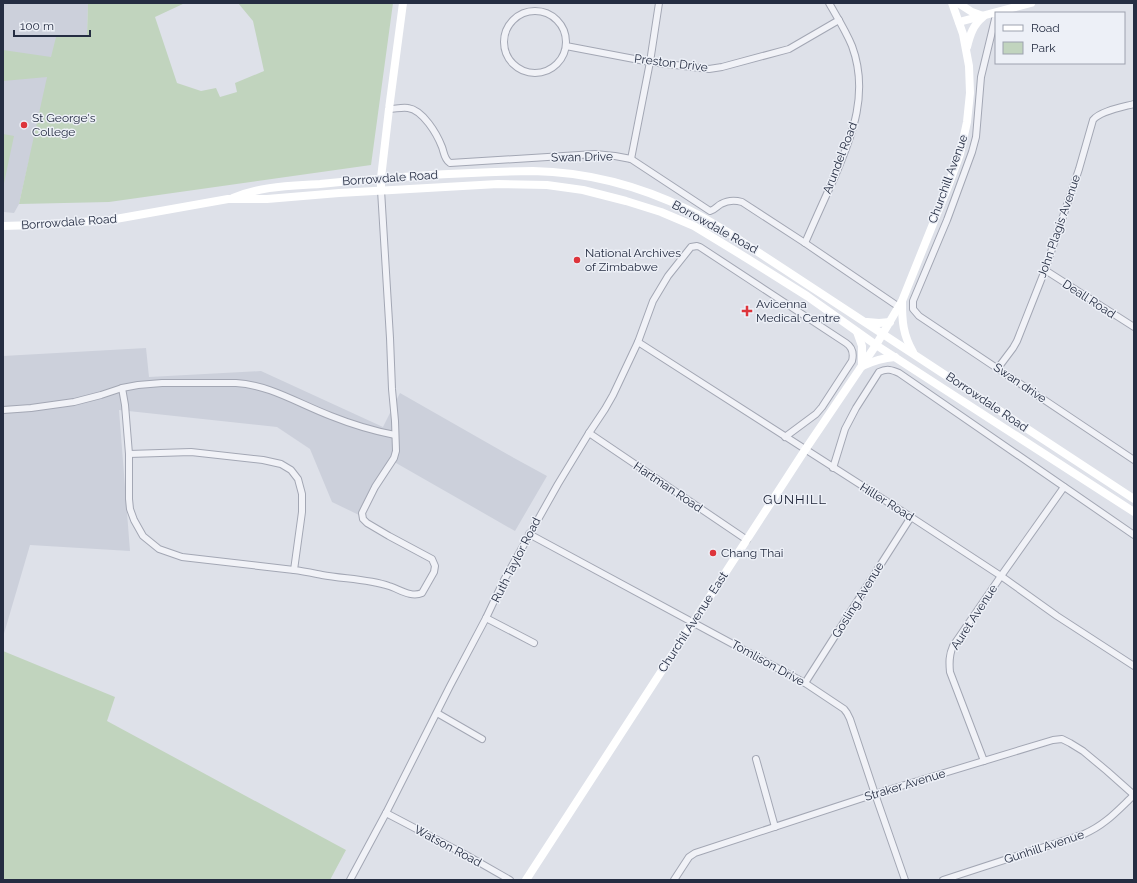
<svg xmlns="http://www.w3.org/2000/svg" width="1137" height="883" font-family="Raleway,sans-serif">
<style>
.built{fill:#ccd0db}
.green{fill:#c1d4be}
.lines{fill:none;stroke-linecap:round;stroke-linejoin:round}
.street-casing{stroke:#a3a7b4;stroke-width:8}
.street{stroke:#f1f2f7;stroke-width:6}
.secondary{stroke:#fff;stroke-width:8}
.poi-dot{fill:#dd343b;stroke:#edf0f7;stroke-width:1.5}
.labels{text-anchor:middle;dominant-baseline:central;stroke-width:3;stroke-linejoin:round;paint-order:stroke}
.street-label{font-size:12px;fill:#252d42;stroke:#edf0f7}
.poi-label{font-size:12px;fill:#252d42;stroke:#edf0f7;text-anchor:start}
.neighbourhood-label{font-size:13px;letter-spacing:1px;fill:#181e32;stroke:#edf0f7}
</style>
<rect width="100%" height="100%" fill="#dee1e9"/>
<g class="built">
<path d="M3,3h85l-1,33 -58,124 -10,44 -5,9 -10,-1 -1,2z"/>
<path d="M146,348l3,29 112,-6 122,56 17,-34 114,65 33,18 -32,55 -126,-72 -30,56 -27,-13 -22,-53 -33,-22 -158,-17 11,141 -100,-6 -27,92v-281z"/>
</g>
<g class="green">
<path d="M88,3h97l-30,14 22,66 24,8 15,-3 4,9 17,-5 -2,-9 29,-12 -11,-50 -15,-18h155l-22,162 -262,37 -90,2 28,-127 -44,4v-31l48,7 5,-20 31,-1z"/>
<path d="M3,134l11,2 -11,52z"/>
<path d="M3,651l112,46 -8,24 239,129 -16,30h-327z"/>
</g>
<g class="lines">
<defs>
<g id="street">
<circle cx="535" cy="42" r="31"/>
<path d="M996,15l-15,62 -5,60 -4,15 -25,68 -34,81v8l6,7 215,144"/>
<path d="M566,46l84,16 59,7 13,-2 67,-18 50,-29"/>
<path d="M389,109c6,0 13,-2 19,-1 15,2 29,26 34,39 2,5 2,12 8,16l145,-9 20,2 16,3 79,52c5,-1 7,-5 11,-7 7,-4 14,-4 21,-2l63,41 94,64"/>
<path d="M631,159l19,-97 9,-59"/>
<path d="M805,243c10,-23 20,-45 30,-67 18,-42 34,-84 17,-130 -6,-15 -15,-29 -23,-43"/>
<path d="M1045,270l89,57"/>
<path d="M638,342l273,175 90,59 56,40 77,50"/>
<path d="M998,368l15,-20 4,-7 28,-71 34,-101 14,-49c7,-9 30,-13 41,-16"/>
<path d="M122,388l3,17 4,49v45l1,10 4,11 9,16 16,13 23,8 112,13"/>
<path d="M3,410l28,-2 43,-6 27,-7 21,-7 16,-3 24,-2h74c34,2 63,21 95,33 20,8 43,15 64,19"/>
<path d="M589,433l158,107"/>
<path d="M129,454l62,-2 72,8 18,4 10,6 7,9 4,15v18l-8,58c9,1 18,3 28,5 22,4 46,4 67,11 10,3 22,12 33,7l12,-21 1,-6 -3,-7 -43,-23 -22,-13 -4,-4 -1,-6 13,-26 19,-29 2,-7 -1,-30 -3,-32 -2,-51 -9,-148"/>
<path d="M833,468l12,-39 11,-21 23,-36c8,-4 13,-2 20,1l235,162"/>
<path d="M529,534l276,149 39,26 3,4 3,6 25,75 30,86"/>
<path d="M486,618l48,25"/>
<path d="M805,683l106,-166"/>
<path d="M437,713l45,26"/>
<path d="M756,759l19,68"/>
<path d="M984,761l-34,-89c-1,-10 -1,-17 3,-26l48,-70 63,-89"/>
<path d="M386,813l82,43 42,24"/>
<path d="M350,880l36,-67 64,-127 36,-68 18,-38 54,-96 31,-51 16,-24 8,-14 25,-53 15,-41 15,-25 23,-29 6,-1 3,1 146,96c6,4 8,10 6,18l-30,46 -6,7 -31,23"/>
<path d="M674,880l15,-23 6,-4 180,-59 178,-54 9,-1 8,4 13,8 24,20 27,24"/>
<path d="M943,880l141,-46c21,-9 33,-23 50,-39"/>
</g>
</defs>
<use href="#street" class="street-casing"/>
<use href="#street" class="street"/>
<g class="secondary">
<path d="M958,3l14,9 11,4"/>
<path d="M959,22l72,-19"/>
<path d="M967,47c3,-12 6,-22 16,-30"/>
<path d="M381,190v-12l8,-69 14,-106"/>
<path d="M233,198c27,-12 58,-12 87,-14 71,-7 142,-12 213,-13 54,1 107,15 156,39 14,7 27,15 40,23l405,266"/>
<path d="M3,226l32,-1 75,-5 118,-21h39l72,-6 159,-9 49,1 36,5 43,11 35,11 33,14 54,33 59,37 69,49 258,167"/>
<path d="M902,302c0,19 1,33 11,50"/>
<path d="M867,322l12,1 11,-1"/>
<path d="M857,332l5,14v20"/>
<path d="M862,366c11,-5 21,-8 33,-9"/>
<path d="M526,880l279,-430 71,-105 26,-44 45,-112 13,-35 7,-32 3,-29 -1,-27 -6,-32 -11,-31"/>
</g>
</g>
<g class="poi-dot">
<circle cx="24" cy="125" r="4"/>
<circle cx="577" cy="260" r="4"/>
<path d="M745 305h4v4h4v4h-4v4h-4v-4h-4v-4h4z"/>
<circle cx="713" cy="553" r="4"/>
</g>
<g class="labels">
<g class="street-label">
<text transform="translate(671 63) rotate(7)">Preston Drive</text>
<text transform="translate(582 157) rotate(-1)">Swan Drive</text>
<text transform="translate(840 158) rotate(-69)">Arundel Road</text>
<text transform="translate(390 178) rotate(-4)">Borrowdale Road</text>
<text transform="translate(948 179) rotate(-70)">Churchill Avenue</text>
<text transform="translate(69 222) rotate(-4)">Borrowdale Road</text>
<text transform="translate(1059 226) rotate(-71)">John Plagis Avenue</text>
<text transform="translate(715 227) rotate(29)">Borrowdale Road</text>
<text transform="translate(1089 299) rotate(33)">Deall Road</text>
<text transform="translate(1020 383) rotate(34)">Swan drive</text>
<text transform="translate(987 402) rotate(34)">Borrowdale Road</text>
<text transform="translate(668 487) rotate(34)">Hartman Road</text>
<text transform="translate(887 502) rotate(32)">Hiller Road</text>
<text transform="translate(516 560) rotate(-63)">Ruth Taylor Road</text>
<text transform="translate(858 600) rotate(-58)">Gosling Avenue</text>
<text transform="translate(974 617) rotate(-57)">Auret Avenue</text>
<text transform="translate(693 622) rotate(-57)">Churchil Avenue East</text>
<text transform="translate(768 663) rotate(29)">Tomlison Drive</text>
<text transform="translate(905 785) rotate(-17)">Straker Avenue</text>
<text transform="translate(448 846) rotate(28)">Watson Road</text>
<text transform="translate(1044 847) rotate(-18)">Gunhill Avenue</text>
</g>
<g class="poi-label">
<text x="32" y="118">St George's<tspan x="32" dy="14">College</tspan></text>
<text x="585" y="253">National Archives<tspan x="585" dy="14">of Zimbabwe</tspan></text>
<text x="756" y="304">Avicenna<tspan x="756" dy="14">Medical Centre</tspan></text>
<text x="721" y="553">Chang Thai</text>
</g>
<g class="neighbourhood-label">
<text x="795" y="499">GUNHILL</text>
</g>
</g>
<rect width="1137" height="883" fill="none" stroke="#252d42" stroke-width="8"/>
<rect x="995" y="12" width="130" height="52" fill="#edf0f7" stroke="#9da2af"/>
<rect x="1003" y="25" width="20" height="6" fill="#ffffff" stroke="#9da2af"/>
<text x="1031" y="32" font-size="12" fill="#252d42">Road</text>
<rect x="1003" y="42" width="20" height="12" fill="#c1d4be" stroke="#9da2af"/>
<text x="1031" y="52" font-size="12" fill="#252d42">Park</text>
<path d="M14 30v6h76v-6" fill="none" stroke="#252d42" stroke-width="2"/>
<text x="20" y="30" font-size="12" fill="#252d42" stroke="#edf0f7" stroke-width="3" paint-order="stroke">100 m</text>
</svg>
